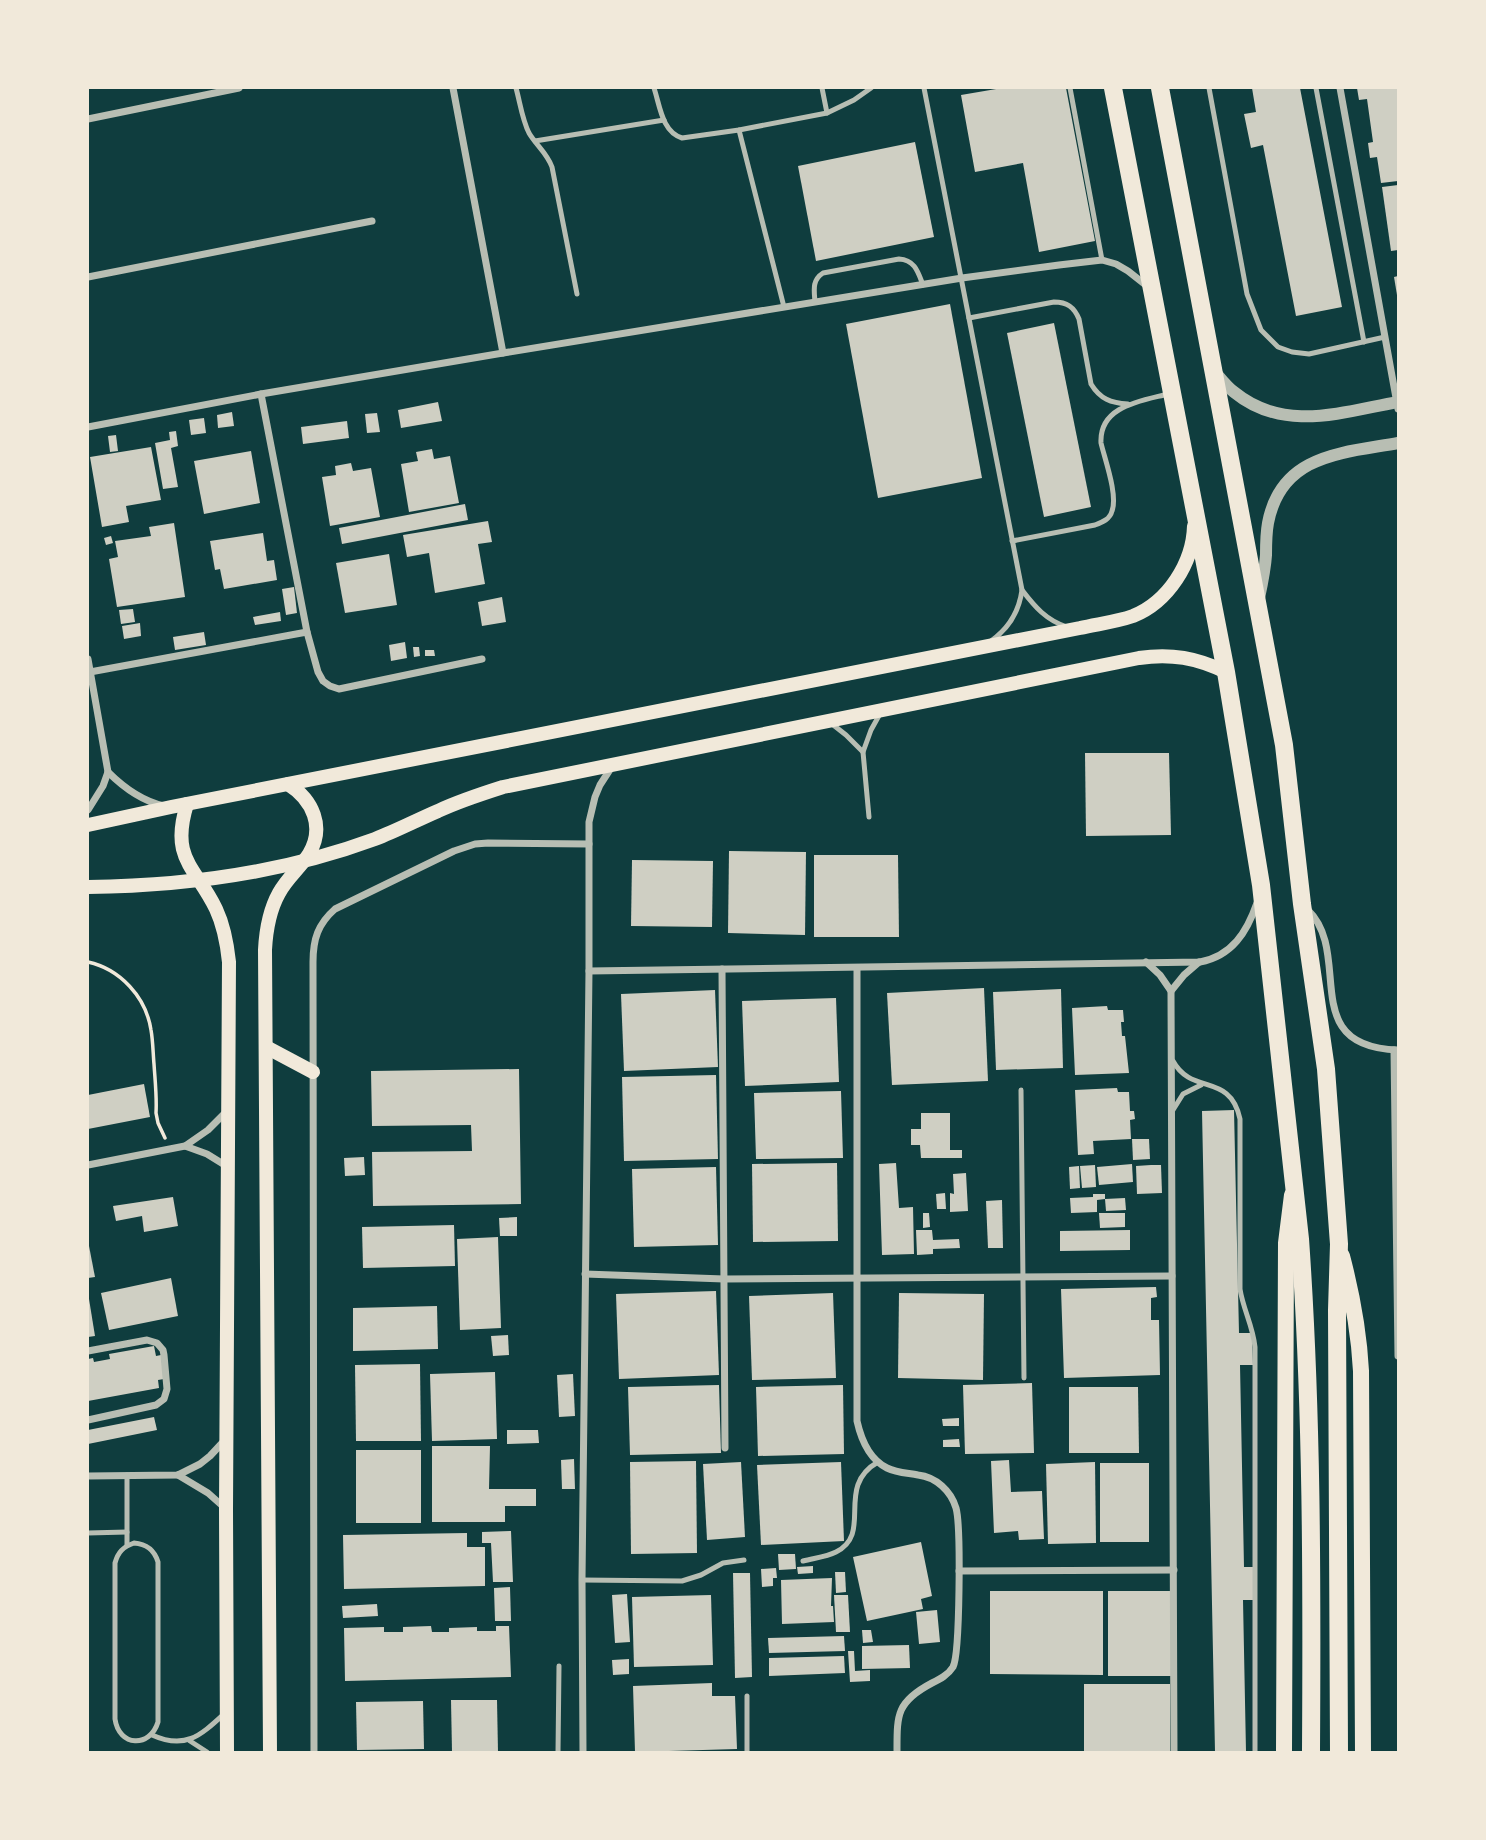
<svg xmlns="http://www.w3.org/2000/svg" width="1486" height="1840" font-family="Cabin,sans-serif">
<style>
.building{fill:#cfcfc3}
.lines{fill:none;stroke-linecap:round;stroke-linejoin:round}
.path{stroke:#f1e9da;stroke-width:3.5}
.service{stroke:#b8beb3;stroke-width:5}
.minor{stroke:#b8beb3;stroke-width:7}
.tertiary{stroke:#b8beb3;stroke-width:12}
.secondary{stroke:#f1e9da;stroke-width:14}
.primary{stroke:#f1e9da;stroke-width:16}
.trunk{stroke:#f1e9da;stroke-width:18}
</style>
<rect width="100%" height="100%" fill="#0f3d3e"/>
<g class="building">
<path d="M1002,88h64l29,153 -56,11 -16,-89 -48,9 -14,-77z"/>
<path d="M1252,88h48l42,219 -46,9 -33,-171 -12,3 -7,-34 12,-2z"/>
<path d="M1357,88h41v93l-17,2 -4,-26 -7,1 -2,-15 5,-1 -6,-43 -8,1z"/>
<path d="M915,142l19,95 -118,24 -18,-95z"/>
<path d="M1398,185v65l-7,1 -9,-64z"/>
<path d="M1398,276v18l-1,1 -3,-18z"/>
<path d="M950,304l32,174 -104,20 -32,-174z"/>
<path d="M1054,323l37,184 -47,10 -37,-184z"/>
<path d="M438,402l4,19 -41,7 -3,-18z"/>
<path d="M232,412l2,14 -16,2 -1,-13z"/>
<path d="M377,413l3,19 -13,1 -2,-19z"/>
<path d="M204,418l2,15 -15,2 -2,-15z"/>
<path d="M347,421l2,17 -46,6 -2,-17z"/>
<path d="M176,431l2,15 -7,2 7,39 -15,2 -8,-46 15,-3 -1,-8z"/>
<path d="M116,435l2,16 -8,1 -2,-16z"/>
<path d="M151,447l10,53 -35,6 3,16 -27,5 -12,-70z"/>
<path d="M432,449l2,10 16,-3 9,47 -50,9 -8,-48 17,-3 -2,-9z"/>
<path d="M251,451l9,52 -56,11 -10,-53z"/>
<path d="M351,463l2,8 18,-3 9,49 -50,9 -8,-49 14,-2 -1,-9z"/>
<path d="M465,504l3,16 -126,24 -3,-16z"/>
<path d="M488,521l4,21 -14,2 7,40 -50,9 -6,-40 -22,4 -4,-22z"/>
<path d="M174,523l11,74 -68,10 -8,-48 9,-2 -3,-16 36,-5 -2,-9z"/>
<path d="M263,533l4,28 7,-1 3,20 -53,9 -4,-20 -5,1 -5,-29z"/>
<path d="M111,536l2,7 -7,2 -2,-7z"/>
<path d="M389,554l8,51 -52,8 -9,-50z"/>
<path d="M294,587l3,26 -11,2 -4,-26z"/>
<path d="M502,597l4,25 -24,4 -4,-24z"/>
<path d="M133,609l2,13 -14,2 -2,-14z"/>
<path d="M280,612l1,9 -26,4 -2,-8z"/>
<path d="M140,623l1,13 -17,3 -2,-13z"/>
<path d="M204,632l2,13 -31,5 -2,-13z"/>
<path d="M405,642l2,16 -16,3 -2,-16z"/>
<path d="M413,647h6l1,9 -6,1z"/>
<path d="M425,650h9l1,6h-10z"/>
<path d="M1085,753h84l2,82 -85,1z"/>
<path d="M729,851l77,1 -1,83 -77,-2z"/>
<path d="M814,855h84l1,82h-85z"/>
<path d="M632,860l81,1 -1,66 -81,-1z"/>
<path d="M984,988l4,93 -96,4 -5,-92z"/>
<path d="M1061,989l2,79 -67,2 -3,-78z"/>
<path d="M715,990l3,77 -94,4 -3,-77z"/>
<path d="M836,998l3,84 -94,4 -3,-85z"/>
<path d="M1107,1006l1,4h15l1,12h-3l1,14h3l4,37 -54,2 -3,-67z"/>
<path d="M519,1069l2,135 -148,2 -1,-54 100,-1 -1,-26 -99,1 -1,-55z"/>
<path d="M716,1075l2,84 -94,2 -2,-84z"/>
<path d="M144,1084l6,33 -62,12v-34z"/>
<path d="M1117,1088l1,4h11l1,19h4l1,8 -5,1 1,19 -38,2 1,13 -16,1 -3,-65z"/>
<path d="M841,1091l2,67 -87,1 -2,-66z"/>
<path d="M1234,1110l5,223h13l1,32h-13l4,202h10v33h-11l3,152h-31l-13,-641z"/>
<path d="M921,1113h29v37h12v8h-41l-1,-13h-9v-16h10z"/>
<path d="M1132,1139h17l1,20 -17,1z"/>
<path d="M364,1157l1,18 -20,1 -1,-18z"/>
<path d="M837,1163l1,78 -85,1 -1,-78z"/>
<path d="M896,1163l3,45 14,-1 1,47 -32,1 -3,-91z"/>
<path d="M1132,1164l1,18 -34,3 -2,-18z"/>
<path d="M1095,1165l1,22 -14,1 -2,-22z"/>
<path d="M1151,1165h10l1,28 -25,1 -1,-28z"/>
<path d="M1079,1166l1,22 -10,1 -1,-22z"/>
<path d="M716,1167l2,78 -84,2 -2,-78z"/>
<path d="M966,1173l2,38 -18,1v-19l4,1 -1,-20z"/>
<path d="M945,1193l1,16h-9l-1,-15z"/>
<path d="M1093,1194h12v5l-8,1v12l-26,1 -1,-15 23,-1z"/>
<path d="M173,1197l5,29 -34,6 -2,-16 -26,5 -3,-15z"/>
<path d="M1125,1198l1,12 -20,1 -1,-12z"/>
<path d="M1002,1200l1,48h-15l-2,-47z"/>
<path d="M923,1213h6l1,14 -7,1z"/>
<path d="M1099,1213h26v14l-25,1z"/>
<path d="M517,1217v19h-17l-1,-18z"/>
<path d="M454,1225l1,41 -92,2 -1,-41z"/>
<path d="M916,1230h16l1,10 26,-1 1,9 -27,1v5l-16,1z"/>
<path d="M1130,1230v20l-70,1v-20z"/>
<path d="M498,1237l3,91 -41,2 -3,-91z"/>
<path d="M88,1246h1l6,31 -7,1z"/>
<path d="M171,1278l7,38 -69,14 -8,-37z"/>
<path d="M1156,1287l1,10 -6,1v22h8l1,55 -96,3 -3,-89z"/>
<path d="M716,1291l3,84 -100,4 -3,-85z"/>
<path d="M833,1293l3,85 -84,2 -3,-84z"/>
<path d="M899,1293l85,1 -1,86 -85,-2z"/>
<path d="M88,1299h1l6,37 -7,1z"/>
<path d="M437,1306l1,43 -85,2v-43z"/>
<path d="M508,1335l1,20 -16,1 -2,-20z"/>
<path d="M154,1346l2,10 5,-1 3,24 -6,1 1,8 -71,13v-42l5,-1 1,4 16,-3 -1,-5z"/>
<path d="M420,1364l1,77h-65l-1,-76z"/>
<path d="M495,1372l2,67 -65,2 -2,-67z"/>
<path d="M573,1374l2,42 -16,1 -2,-42z"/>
<path d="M1032,1383l2,70 -69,1 -2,-69z"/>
<path d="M719,1385l2,68 -91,2 -2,-68z"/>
<path d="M843,1385l1,69 -86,2 -2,-69z"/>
<path d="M1069,1387h69l1,66h-70z"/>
<path d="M154,1417l3,13 -69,14v-14z"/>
<path d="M959,1418v8h-16l-1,-7z"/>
<path d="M507,1430h31l1,13 -32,1z"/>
<path d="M959,1439l1,8h-17v-7z"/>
<path d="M432,1446h58l-1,43h47v17h-31v16h-73z"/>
<rect x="356" y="1450" width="65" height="73"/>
<path d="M574,1459l1,30h-13l-1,-29z"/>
<path d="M1009,1460l2,32 31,-1 2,48 -25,1 -1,-9 -24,2 -3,-72z"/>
<path d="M696,1461l1,92 -66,1 -1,-92z"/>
<path d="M741,1462l4,75 -38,3 -4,-76z"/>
<path d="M841,1462l3,79 -83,4 -4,-80z"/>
<path d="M1095,1462l1,81 -48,1 -2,-80z"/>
<rect x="1100" y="1463" width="49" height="79"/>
<path d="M511,1531l2,51h-20l-2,-39h-9v-11z"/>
<path d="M467,1533v14h18v39l-141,3 -1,-54z"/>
<path d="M921,1542l11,54 -11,3 2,10 -56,12 -14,-64z"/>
<path d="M778,1554h17l1,15 -17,1z"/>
<path d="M813,1566v7l-15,1 -1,-7z"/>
<path d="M776,1568l1,10h-4v8l-11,1 -1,-18z"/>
<path d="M835,1572h10l1,20 -10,1z"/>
<path d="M733,1573h17l2,104 -17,1z"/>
<path d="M832,1578l-1,28h2l1,16 -52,2 -1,-44z"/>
<path d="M510,1587l1,34h-16l-1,-33z"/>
<path d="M990,1591h113v84l-113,-1z"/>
<rect x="1108" y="1591" width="64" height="85"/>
<path d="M627,1594l3,48 -15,1 -3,-48z"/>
<path d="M711,1595l2,70 -79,2 -2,-70z"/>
<path d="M834,1595h14l2,37h-14z"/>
<path d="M377,1604l1,12 -35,2 -1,-12z"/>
<path d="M937,1610l3,32 -21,2 -3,-32z"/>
<path d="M431,1626l1,6h17v-4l28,-1v4h19v-5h13l2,51 -166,4 -1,-53 40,-1v5h19v-5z"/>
<path d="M862,1630h9l2,12 -10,1z"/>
<path d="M844,1636l1,15 -76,2 -1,-15z"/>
<path d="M909,1645l1,23 -48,1v-23z"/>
<path d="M848,1651h6l1,20 15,-1v11l-20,1z"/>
<path d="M844,1656l1,17 -76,3v-18z"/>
<path d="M629,1659v15l-16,1 -1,-15z"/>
<path d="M712,1683v13h23l2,53 -102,3 -2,-66z"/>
<rect x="1084" y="1684" width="86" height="68"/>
<path d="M451,1700h46l1,52h-46z"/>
<path d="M423,1701l1,48 -67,1 -1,-48z"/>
</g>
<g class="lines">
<path class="path" d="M88,962c32,7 58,35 63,68 2,11 2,23 3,34 1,16 3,33 2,49l2,10 7,15"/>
<g class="service">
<path d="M516,88c4,14 6,31 13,45 7,12 18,20 23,34l25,127"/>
<path d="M654,88c6,18 8,44 28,50l57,-8 88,-17 27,-13 17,-12"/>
<path d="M822,88l5,25"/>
<path d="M924,88l98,502c-3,22 -14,39 -31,51"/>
<path d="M1070,88l32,172"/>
<path d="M1209,88l38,206 14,36 17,17 14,5 17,2 76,-17"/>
<path d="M1316,88l48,254"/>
<path d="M739,130l45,177"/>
<path d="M535,141l129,-21"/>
<path d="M815,302c-1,-12 -3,-22 8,-29l76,-14c16,1 19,13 24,26"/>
<path d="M969,318l85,-16c13,0 20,5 25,17l12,65c9,15 20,19 37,20"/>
<path d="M1012,541l83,-16c8,-3 15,-6 17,-14 6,-16 -7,-51 -11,-68 -2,-37 40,-42 67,-49"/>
<path d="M1022,590c13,17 24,30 45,37"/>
<path d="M832,724l14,11 17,17"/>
<path d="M869,817l-6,-65 8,-22 10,-18"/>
<path d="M1173,1061c19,35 57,11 67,58v170c3,20 13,37 15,58v405"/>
<path d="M1021,1090l3,288"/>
<path d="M1173,1110l10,-16 18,-9"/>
<path d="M88,1533l39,-1"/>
<path d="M134,1543c12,1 20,6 24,19v160c-8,26 -39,25 -43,-3v-156c3,-11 8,-16 19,-20z"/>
<path d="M127,1545v-70"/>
<path d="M803,1561c11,-3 23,-4 33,-9 38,-19 -2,-65 42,-90"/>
<path d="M582,1580l100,1 19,-6 22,-12 21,-3"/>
<path d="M152,1735c33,15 48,1 72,-21"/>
<path d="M190,1741l17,11"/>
<path d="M558,1752l1,-86"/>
<path d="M747,1752v-56"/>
</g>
<g class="minor">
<path d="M453,88l50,265"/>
<path d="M1340,88l58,321"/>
<path d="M88,119l151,-31"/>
<path d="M88,277l284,-56"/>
<path d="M261,394l46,238 11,40 5,9 7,5 9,3 143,-30"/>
<path d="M88,427l173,-33 242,-41 459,-75 97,-13 43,-5 14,4 12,7 19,15"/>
<path d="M88,659l20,113 -5,14 -15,24"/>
<path d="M90,672l217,-40"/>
<path d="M108,772c16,16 34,29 56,34"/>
<path d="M1308,910c46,45 -12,137 90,140"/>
<path d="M1146,962l14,13 11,16 3,761"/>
<path d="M857,968v453c4,18 12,38 30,47 10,5 21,5 31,7 18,2 33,16 38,33 5,18 4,146 -3,159 -5,8 -13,12 -21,16 -36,19 -35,32 -35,69"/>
<path d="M722,969l3,479"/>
<path d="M589,971l611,-9c32,-6 47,-30 57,-59"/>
<path d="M1171,991l13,-16 15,-13"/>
<path d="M1394,1050l4,306"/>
<path d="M185,1146l22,8 21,13"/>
<path d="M88,1165l97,-19 23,-16 18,-18"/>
<path d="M585,1274l139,5 448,-3"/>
<path d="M88,1351l59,-11 10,3 6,7 1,5 3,34 -3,10 -8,6 -68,15"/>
<path d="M178,1475l30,18 18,16"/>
<path d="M88,1476l90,-1 22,-11 10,-8 14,-15"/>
<path d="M959,1571l215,-1"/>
<path d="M314,1752l-1,-790c0,-23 5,-38 22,-53l119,-58 21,-7 13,-1 101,1"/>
<path d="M583,1752l-1,-172 7,-609v-149l6,-25 5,-12 11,-17"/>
</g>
<g class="tertiary">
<path d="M1215,372c6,7 12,15 19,20 50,41 108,20 164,10"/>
<path d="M1259,598c3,-14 6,-28 7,-43 0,-10 0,-21 2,-32 13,-69 75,-70 130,-80"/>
</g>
<g class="secondary">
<path d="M187,804c-17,55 8,62 29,105 8,17 11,34 13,53l-3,547 1,243"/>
<path d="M88,825l83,-18 909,-179c17,-4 36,-6 53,-12 35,-14 60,-53 61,-90"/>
<path d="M88,887c97,-1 195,-14 287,-48 21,-8 42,-19 63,-28 21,-10 43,-17 65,-24l636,-129c32,-5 58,0 87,14"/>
<path d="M266,1047l47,25"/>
<path d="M270,1752l-5,-802c1,-20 4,-39 14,-57 8,-15 21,-25 30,-39 16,-27 4,-54 -21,-70"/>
</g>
<g class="primary">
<path d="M1342,1256c10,38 17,76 19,115l2,381"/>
<path d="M1284,1752l2,-509 6,-48"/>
</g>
<g class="trunk">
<path d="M1113,88l113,584 35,213 39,354c12,171 12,342 11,513"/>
<path d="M1160,88l124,657 18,159 24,165 13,175 -2,66 2,442"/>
</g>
</g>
<rect width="1486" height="1840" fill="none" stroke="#f1e9da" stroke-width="178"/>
</svg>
